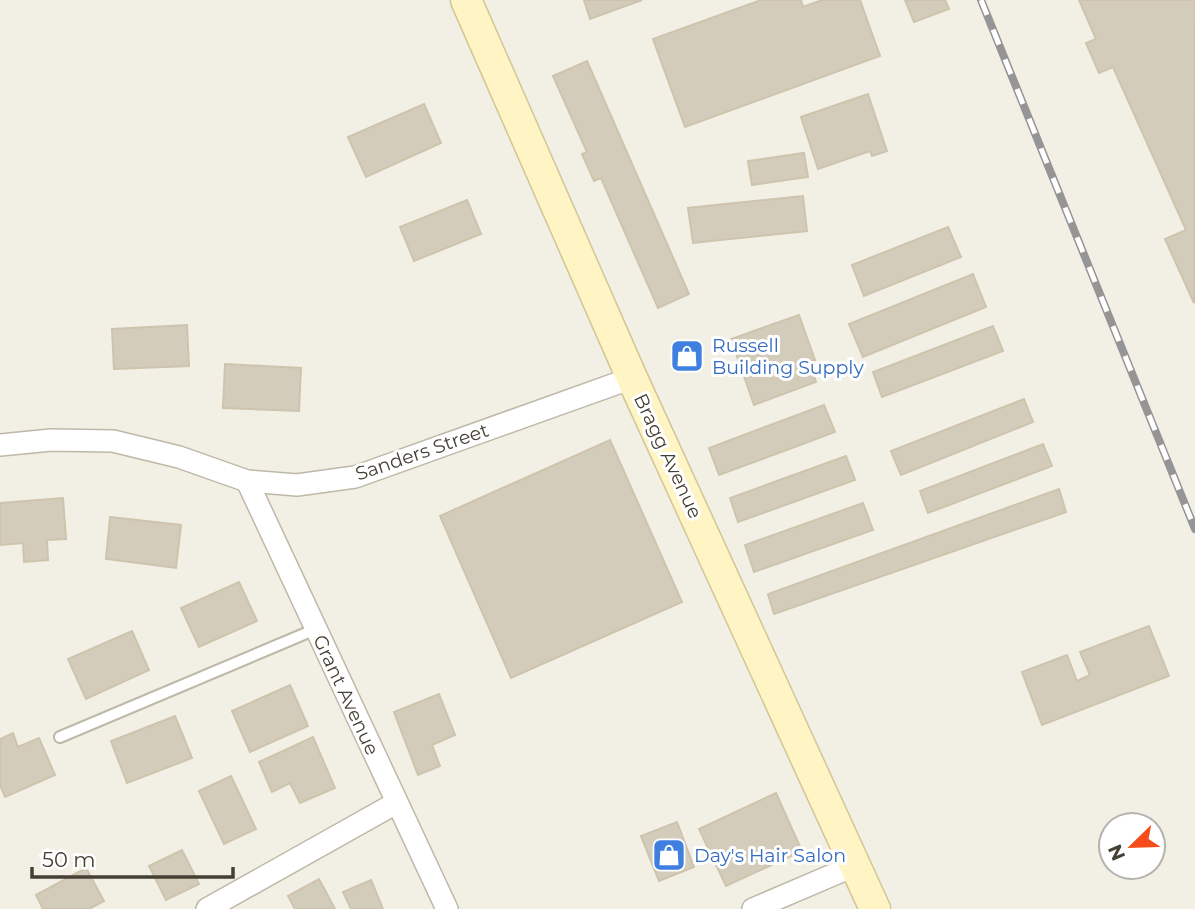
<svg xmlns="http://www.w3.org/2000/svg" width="1195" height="909" font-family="Montserrat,sans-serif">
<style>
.building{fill:#d4ccbb;stroke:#cec4ae;stroke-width:2}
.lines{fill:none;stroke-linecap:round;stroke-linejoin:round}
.lane-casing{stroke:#beb8a8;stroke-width:14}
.street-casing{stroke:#beb8a8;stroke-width:24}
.secondary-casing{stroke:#d2c696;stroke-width:33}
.lane{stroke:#fff;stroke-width:10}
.street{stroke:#fff;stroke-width:21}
.secondary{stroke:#fef4c4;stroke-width:30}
.rail-casing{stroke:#959595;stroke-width:8}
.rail{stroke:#fff;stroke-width:5;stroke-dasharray:16;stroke-linecap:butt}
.labels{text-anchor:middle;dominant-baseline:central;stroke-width:6;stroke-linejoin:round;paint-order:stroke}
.shop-label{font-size:19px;fill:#366cbe;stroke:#fff;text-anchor:start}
.street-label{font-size:19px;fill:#454035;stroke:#fff}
</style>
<rect width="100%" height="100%" fill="#f2efe5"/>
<g class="building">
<path d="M584,0h58l-52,19z"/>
<path d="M761,0h40l2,7 19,-7h38l20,56 -195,71 -32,-88z"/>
<path d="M905,0h40l4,9 -35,13z"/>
<path d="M1079,0h116l-1,303 -29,-64 21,-9 -73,-163 -14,6 -13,-30 10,-4z"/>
<path d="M587,61l102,233 -31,14 -57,-130 -7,3 -12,-27 5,-2 -34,-76z"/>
<path d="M868,94l19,57 -15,5 -2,-5 -52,18 -17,-52z"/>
<path d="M424,104l17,39 -75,34 -18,-40z"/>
<path d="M804,153l4,24 -56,8 -4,-24z"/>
<path d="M803,196l4,35 -114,12 -5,-35z"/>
<path d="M467,200l14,34 -67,27 -14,-34z"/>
<path d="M948,227l13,30 -97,39 -12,-31z"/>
<path d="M973,274l13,33 -123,50 -14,-33z"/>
<path d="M799,315l16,45 -6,2 7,20 -62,23 -23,-66z"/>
<path d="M187,325l2,41 -75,3 -2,-40z"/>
<path d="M993,326l10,25 -121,46 -9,-25z"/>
<path d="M225,364l76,4 -2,43 -76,-3z"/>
<path d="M1024,399l9,23 -132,53 -10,-24z"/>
<path d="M824,405l11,27 -116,43 -10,-27z"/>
<path d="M610,440l72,162 -171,76 -71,-162z"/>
<path d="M1043,444l9,22 -124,47 -8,-22z"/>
<path d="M846,456l9,24 -117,42 -8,-24z"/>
<path d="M1059,489l7,23 -292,102 -6,-20z"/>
<path d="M63,498l3,41 -19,1 1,20 -24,2 -1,-19 -23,2v-42z"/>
<path d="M863,503l10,27 -119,42 -9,-27z"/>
<path d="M110,517l71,8 -5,43 -70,-9z"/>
<path d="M239,582l18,39 -58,26 -18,-39z"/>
<path d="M1149,626l20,50 -127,49 -20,-53 45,-17 10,26 13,-6 -10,-23z"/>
<path d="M132,631l17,39 -63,29 -18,-40z"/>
<path d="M290,685l18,41 -58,26 -18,-41z"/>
<path d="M439,694l16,41 -23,10 8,21 -22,9 -24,-63z"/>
<path d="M175,716l17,42 -65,25 -16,-42z"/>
<path d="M13,733l5,14 21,-9 16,37 -50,22 -5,-12v-46z"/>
<path d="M313,737l22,51 -35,15 -10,-20 -18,9 -13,-30z"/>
<path d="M231,776l25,53 -32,15 -25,-53z"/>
<path d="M776,793l26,58 -76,35 -27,-57z"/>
<path d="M677,822l17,45 -35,14 -18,-45z"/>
<path d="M182,850l17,34 -33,16 -17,-34z"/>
<path d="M86,868l18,33 -15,8h-46l-7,-14z"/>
<path d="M319,879l16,30h-40l-7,-13z"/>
<path d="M371,880l12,29h-32l-8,-17z"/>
</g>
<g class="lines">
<defs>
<path id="lane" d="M60,737l256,-108"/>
<g id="street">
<path d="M0,445l51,-5 62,1 66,16 68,24 50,4 58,-8 277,-99"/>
<path d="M247,481l200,428"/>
<path d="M207,909l189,-106"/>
<path d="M753,909l103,-44"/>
</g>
<path id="secondary" d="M466,0l166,378 243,531"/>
</defs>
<use href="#lane" class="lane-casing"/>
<use href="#street" class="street-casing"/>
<use href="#secondary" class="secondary-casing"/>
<use href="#lane" class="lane"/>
<use href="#street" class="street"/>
<use href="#secondary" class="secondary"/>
<defs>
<path id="rail" d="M981,0l214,529"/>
</defs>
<use href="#rail" class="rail-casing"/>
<use href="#rail" class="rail"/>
</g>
<defs>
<symbol id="shop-square" viewBox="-11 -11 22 22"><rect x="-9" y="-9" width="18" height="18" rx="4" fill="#3f7fe0" stroke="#fff"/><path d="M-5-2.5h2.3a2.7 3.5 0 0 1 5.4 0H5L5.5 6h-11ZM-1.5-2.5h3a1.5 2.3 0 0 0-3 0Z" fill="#fff"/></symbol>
</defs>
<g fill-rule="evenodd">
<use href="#shop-square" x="668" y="337" width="38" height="38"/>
<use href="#shop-square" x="650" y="836" width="38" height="38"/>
</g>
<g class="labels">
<g class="shop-label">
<text x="712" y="345">Russell<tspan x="712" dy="22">Building Supply</tspan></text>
<text x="694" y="855">Day's Hair Salon</text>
</g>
<g class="street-label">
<text transform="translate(422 452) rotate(-19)">Sanders Street</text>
<text transform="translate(668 456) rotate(65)">Bragg Avenue</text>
<text transform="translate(346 695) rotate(65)">Grant Avenue</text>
</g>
</g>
<g transform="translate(1132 846) rotate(247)"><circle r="33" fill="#ffffff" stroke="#b5b3ae" stroke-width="2"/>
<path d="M0-5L12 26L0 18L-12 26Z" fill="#f64c19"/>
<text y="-10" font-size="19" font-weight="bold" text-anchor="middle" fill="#454035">N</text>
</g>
<path d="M32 867v10h201v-10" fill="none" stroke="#454035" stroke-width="3.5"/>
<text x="42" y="867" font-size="21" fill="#454035" stroke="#ffffff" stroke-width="5" paint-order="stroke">50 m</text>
</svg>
